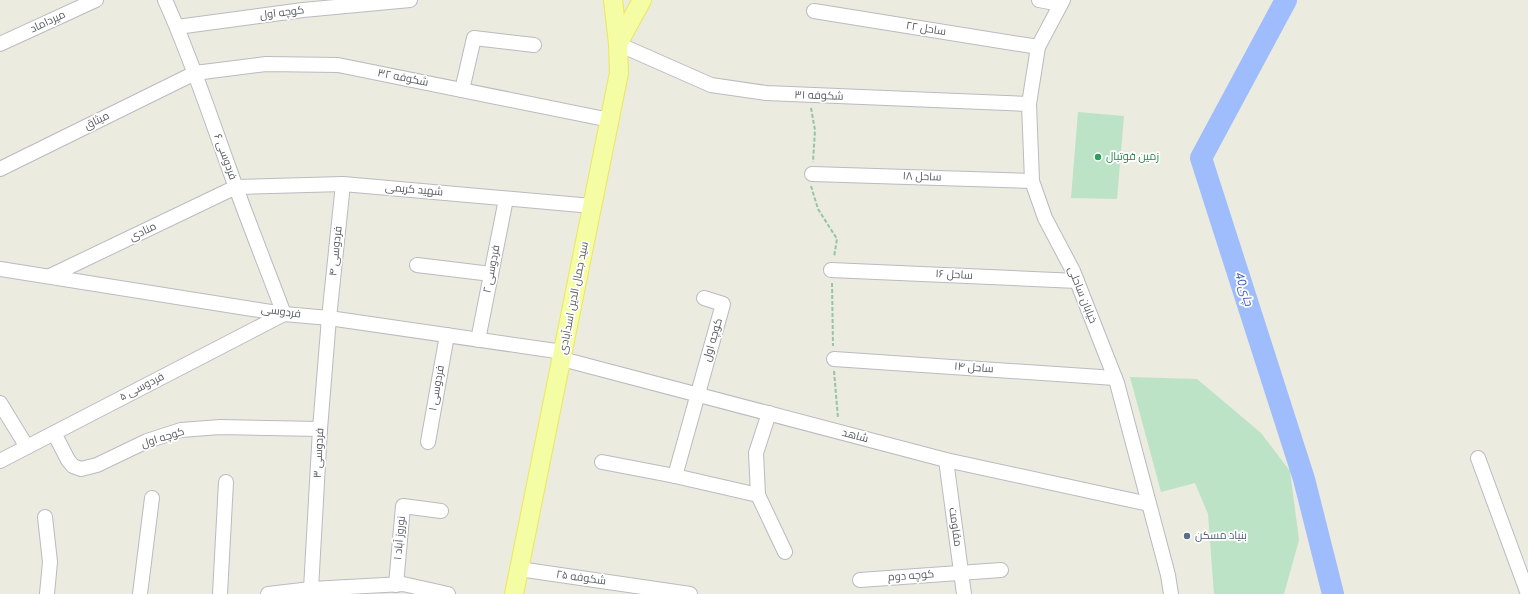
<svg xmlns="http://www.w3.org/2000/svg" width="1528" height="594" font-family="Overpass,Cairo,sans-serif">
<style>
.green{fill:#bce3c6}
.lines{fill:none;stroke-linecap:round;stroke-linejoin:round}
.river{stroke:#9fbcfc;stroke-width:22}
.minor-casing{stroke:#babbc1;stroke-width:16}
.major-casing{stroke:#ece858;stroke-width:20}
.path{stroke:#96c3ad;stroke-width:2;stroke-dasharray:4 2;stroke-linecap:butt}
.minor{stroke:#fff;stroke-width:14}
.major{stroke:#f4fca4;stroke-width:18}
.leisure-dot{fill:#2e9e5b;stroke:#fff;stroke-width:1.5}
.service-dot{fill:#5c6f8a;stroke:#fff;stroke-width:1.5}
.labels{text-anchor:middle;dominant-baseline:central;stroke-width:3.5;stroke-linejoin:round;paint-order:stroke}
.street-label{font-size:11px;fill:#585a60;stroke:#fff}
.leisure-label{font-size:11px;fill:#27864d;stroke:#fff;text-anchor:start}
.service-label{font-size:11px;fill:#4e5e75;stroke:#fff;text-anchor:start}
.water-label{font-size:12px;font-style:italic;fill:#4360bd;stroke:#fff}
</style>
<rect width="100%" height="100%" fill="#ebebdf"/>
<g class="green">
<path d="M1078,112l46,4 -7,83 -46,-1z"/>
<path d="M1130,377l67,2 64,54 29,38 9,69 -15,54h-70l-6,-80 -13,-31 -34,9z"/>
</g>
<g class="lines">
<path class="river" d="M1286,0l-85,158 103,321 29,115"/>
<defs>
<g id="minor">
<path d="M1039,0l21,4"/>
<path d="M1063,0l-25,47 -9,57 3,77 13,37 28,53 44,112 51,192 3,19"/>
<path d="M814,11l224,36"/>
<path d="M177,27l126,-17 107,-10"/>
<path d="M0,44l96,-44"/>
<path d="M618,44l93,41 55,8 263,11"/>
<path d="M462,90l12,-52 60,7"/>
<path d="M0,169l195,-96 71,-9 72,1 272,55"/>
<path d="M812,174l220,7"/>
<path d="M417,265l74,9"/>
<path d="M0,269l284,45 45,4 234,34"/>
<path d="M831,270l246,11"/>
<path d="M50,276l186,-89 107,-3 249,22"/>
<path d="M478,340l28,-141"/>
<path d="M562,359l384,101 203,44"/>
<path d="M834,359l281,19"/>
<path d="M0,403l27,44"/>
<path d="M769,413l-13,40 2,42 27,57"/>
<path d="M54,433l14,27 5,6 8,3 16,-4 50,-24 34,-11 39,-3 100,2"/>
<path d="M428,442l19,-107"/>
<path d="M1478,458l50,136"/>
<path d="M946,460l18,134"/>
<path d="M0,461l284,-147c-18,-48 -37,-95 -54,-143 -21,-58 -40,-116 -65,-171"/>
<path d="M602,462l73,14 83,19"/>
<path d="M675,476l48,-172 -19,-6"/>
<path d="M45,517l5,45 -3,32"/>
<path d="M519,569l171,25"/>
<path d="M860,580l141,-10"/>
<path d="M396,585l7,-79 38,5"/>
<path d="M311,589l9,-160 9,-111 14,-134"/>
<path d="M140,594l12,-96"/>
<path d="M220,594l6,-112"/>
<path d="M268,594l43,-5 92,-5 45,10"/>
</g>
<g id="major">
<path d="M618,44l24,-44"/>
<path d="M514,594l105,-521 -1,-29 -5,-44"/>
</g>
</defs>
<use href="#minor" class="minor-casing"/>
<use href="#major" class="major-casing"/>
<g class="path">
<path d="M811,108l4,22 -2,32"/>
<path d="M811,186l7,23 19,30 -3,18"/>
<path d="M832,283l1,63"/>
<path d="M834,371l4,47"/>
</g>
<use href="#minor" class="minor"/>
<use href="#major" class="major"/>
</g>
<circle class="leisure-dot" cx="1098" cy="157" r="4"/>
<circle class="service-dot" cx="1187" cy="536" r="4"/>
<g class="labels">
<g class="street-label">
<text transform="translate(282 13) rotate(-7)">کوچه اول</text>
<text transform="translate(48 22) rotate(-25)">میرداماد</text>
<text transform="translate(926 29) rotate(9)">ساحل ۲۲</text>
<text transform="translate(403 78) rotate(11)">شکوفه ۳۲</text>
<text transform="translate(819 96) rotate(2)">شکوفه ۳۱</text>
<text transform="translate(97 121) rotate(-26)">میثاق</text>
<text transform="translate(225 157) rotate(70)">فردوسی ۶</text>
<text transform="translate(922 177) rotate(2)">ساحل ۱۸</text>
<text transform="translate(414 190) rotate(5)">شهید کریمی</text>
<text transform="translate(143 232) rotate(-26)">منادی</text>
<text transform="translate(336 251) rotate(-84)">فردوسی ۴</text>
<text transform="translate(492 269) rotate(-79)">فردوسی ۲</text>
<text transform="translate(954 275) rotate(3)">ساحل ۱۶</text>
<text transform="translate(1082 295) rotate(68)">خیابان ساحلی</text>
<text transform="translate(574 298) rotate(-79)">سید جمال الدین اسدآبادی</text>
<text transform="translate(281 312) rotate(8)">فردوسی</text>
<text transform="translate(713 340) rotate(-74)">کوچه اول</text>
<text transform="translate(974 368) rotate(4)">ساحل ۱۴</text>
<text transform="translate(142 387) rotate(-27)">فردوسی ۵</text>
<text transform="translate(437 388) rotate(-80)">فردوسی ۱</text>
<text transform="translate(855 436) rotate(15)">شاهد</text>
<text transform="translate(163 438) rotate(-17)">کوچه اول</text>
<text transform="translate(319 453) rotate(-87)">فردوسی ۳</text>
<text transform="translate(955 527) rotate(82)">مقاومت</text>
<text transform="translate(400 538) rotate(-85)">نوروز آباد ۱</text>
<text transform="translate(911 576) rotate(-4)">کوچه دوم</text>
<text transform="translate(581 578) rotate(8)">شکوفه ۲۵</text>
</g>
<g class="leisure-label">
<text x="1106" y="157">زمین فوتبال</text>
</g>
<g class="service-label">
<text x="1195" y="536">بنیاد مسکن</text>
</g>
<g class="water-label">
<text transform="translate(1243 289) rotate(72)">40چای</text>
</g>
</g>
</svg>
